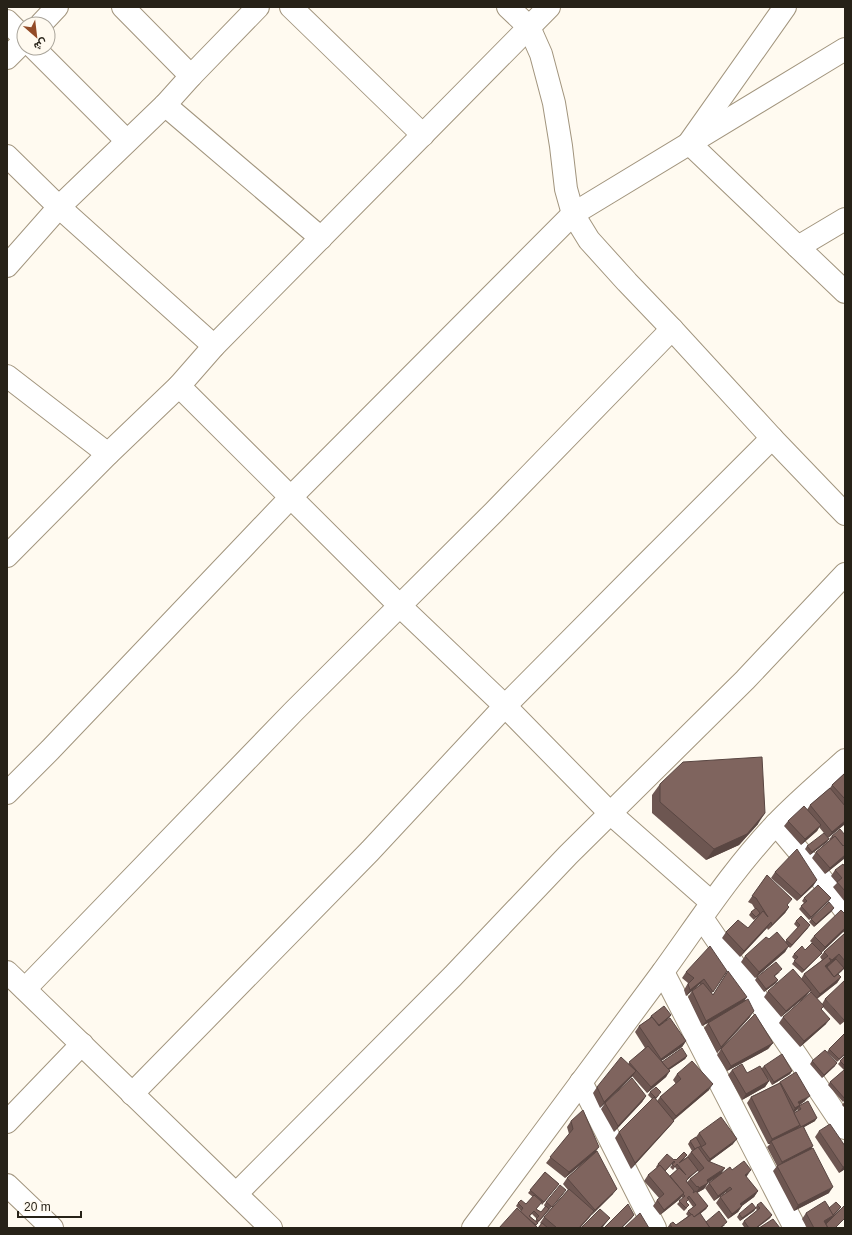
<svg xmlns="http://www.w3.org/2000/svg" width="852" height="1235" font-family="Arial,Vazirmatn,sans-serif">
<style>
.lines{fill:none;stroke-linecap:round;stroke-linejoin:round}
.minor-casing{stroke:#a2957e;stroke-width:24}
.minor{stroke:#fff;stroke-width:22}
.wall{fill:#6d5651;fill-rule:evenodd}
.shaded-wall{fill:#594642}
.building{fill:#7f645e;stroke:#594642}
</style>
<rect width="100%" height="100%" fill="#fffaf0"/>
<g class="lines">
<defs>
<g id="minor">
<path d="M123,7l68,69"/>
<path d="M291,7l132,128"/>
<path d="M508,7l21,20 12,27 13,49 7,43 5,43 7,25 16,26 38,42 45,47 100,109 73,76"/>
<path d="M785,7l-96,136 156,149"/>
<path d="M7,21l17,17"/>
<path d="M41,24l16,-17"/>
<path d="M34,48l93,93"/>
<path d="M7,58l17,-17"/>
<path d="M165,105l156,133"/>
<path d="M7,156l52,51 155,139"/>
<path d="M798,247l47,-28"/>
<path d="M7,266l52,-59 106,-102 26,-29 67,-69"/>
<path d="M7,376l101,78"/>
<path d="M179,386l221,220 105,100 105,107 101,89"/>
<path d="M7,556l101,-102 71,-68 35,-40 335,-339"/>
<path d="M7,793l43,-43 241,-253 282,-283 272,-165"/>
<path d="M776,824l37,44 32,42"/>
<path d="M702,918l96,140 47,70"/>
<path d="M7,972l264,256"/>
<path d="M663,972l132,256"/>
<path d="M25,989l269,-278 200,-199 178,-183"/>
<path d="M581,1082l74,146"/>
<path d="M132,1094l238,-243 135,-145 129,-130 138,-138"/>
<path d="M7,1122l75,-78"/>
<path d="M7,1185l45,43"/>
<path d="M236,1194l217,-218 115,-121 177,-175 100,-106"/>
<path d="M473,1228c63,-85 126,-170 189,-255 37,-51 71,-104 114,-149 22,-23 46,-43 69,-64"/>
</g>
</defs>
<use href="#minor" class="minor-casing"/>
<use href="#minor" class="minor"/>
</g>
<g class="wall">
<path d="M845,773v51l-17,14 -9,-11 -2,4 -16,14 -17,-19 4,-5 19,-11 3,-5 20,-17 2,-3z"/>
<path d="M660,784l98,40 -19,21 -33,15 -54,-47v-18z"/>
<path d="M845,833v25l-20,16 -13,-16 4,-6 14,-12 -1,-1 3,-3 12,-2z"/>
<path d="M829,839l-2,3 -17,13 -5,-6 2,-3z"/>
<path d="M845,867v35l-12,-15 4,-4 -6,-7 4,-6z"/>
<path d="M775,872l42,8 -4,6 -16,15 -26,-23z"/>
<path d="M767,875l21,31 1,1 -4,6 -17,17 -1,-2 -27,29 -18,-19 4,-6 22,-4 10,-12 -4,4 -5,-5 2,-3 4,-3 -3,-5 -4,-2z"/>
<path d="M804,898l25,3 -20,19 -10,-11 5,-6 -2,-2z"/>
<path d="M832,911l-18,16 -5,-5 2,-3z"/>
<path d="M845,914v57l-2,-2 -9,8h7l-4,6 -20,16 5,5 3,-5 20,22 -5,4 -17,-18 -2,2 5,15 -26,23 -21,-24 4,-6 28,-24 -1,-2 -4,5 -25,21 -17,-20 4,-6 33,-12 3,-5 18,-14 -2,-3 4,-5 21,-19 -2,-1 -22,21h1l-20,20 -10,-9 3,-4 -3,-3 2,-3 11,-4 7,-7 -2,-2 4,-5z"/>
<path d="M796,921l12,7 -18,20 -2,-2 -3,6 -30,26 -14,-16 4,-6 24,-17 16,3 13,-14 -4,-4z"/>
<path d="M727,971l-15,22 1,2 15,-24 17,30 5,16 -33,36 -13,-25 4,-5 -6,3 -14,-29 4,-6 8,-6v-1l-14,12 -2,-6 4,-7 -6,-5 4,-6z"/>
<path d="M780,972l-5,4 3,4 -2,3 -12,9 -9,-12 2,-3z"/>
<path d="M671,1015l-2,3 -8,7 25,16 -4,6 -21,14 1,1 25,-6 -2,3 -16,11 -3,7 -19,16 -15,-17 -32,32 -7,-15 4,-6 31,-23 17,-16 -10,-16 4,-6 10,-7 2,-3z"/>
<path d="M773,1043l-5,6 -41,22 -10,-16 4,-6z"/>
<path d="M829,1049l16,6 -8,7 -10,-10z"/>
<path d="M845,1056v44l-2,2 -15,-17 2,-3 14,-12 -6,-6z"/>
<path d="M812,1061l23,5 -13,12 -12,-14z"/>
<path d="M764,1066l28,5 -2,3 -18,11 -5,-8 2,4 -4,6 -23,13 -14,-25 4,-5 15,3 15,-5z"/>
<path d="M677,1074l32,16 -35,30v1l-4,5 -39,43 -16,-31 4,-6 33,-33 -4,-4 2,-3 9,3 -3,4 1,2 3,-4 16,-13 -3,-4z"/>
<path d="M780,1082l25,19 -5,4 15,16 -11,6 25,66 -35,18 -21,-40 4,-5 -10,-19 3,-3h-2l-21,-41 4,-6 28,-14zM797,1109l1,2 -4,2v-1l2,-1z"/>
<path d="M646,1096l-4,6 -28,30 -13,-23 4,-6z"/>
<path d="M845,1101v7l-3,-3z"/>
<path d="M571,1121l25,30 17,43 -22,21 -11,13h-81l22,-17 -5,-5 2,-3 8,1 7,-7 -5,-4 17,-21 14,12 -17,21 -1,-2 -5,6 5,3 4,-5 -1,-2 2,-3 18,-9 -27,31 -1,2 2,2 3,-4 -1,-1 4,-6 24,-27 -5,-6 4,-6 20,-19 -22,19 -19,-15 23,-29 -2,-7zM532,1214l5,5 -2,2 -5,-5z"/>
<path d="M819,1131l26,38 -6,4 -24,-36z"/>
<path d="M699,1133l34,11 -23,17 12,12 10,-3 15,6 -1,1 12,14 -4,6 -12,9 -4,6 -10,7 -12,-16 4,-6 6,-4v-1l-12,9 -9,-13 4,-5 5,-5 -6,5 -4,6 -7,4 11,13 -2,3 -6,5 6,8 19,3 -4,3h-54l3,-4 6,1 12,-9 -2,-2 2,-3 5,-4 -5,-7 -2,2 1,6 -3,3 -7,-7 6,-6 -2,-1 -1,2 -20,16 -7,-9 4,-6 2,-2 -15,-17 4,-6 9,-7 -1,-1 2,-3 16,-4h2l9,-2 -4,3 6,-4 4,-5 1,-1 -4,-7 2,-3 6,-4zM672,1164h1l-3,3 3,3 2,-3 2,3 -7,6 -5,-5zM697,1171l2,1 -9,7 -3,3h-1l2,-3z"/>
<path d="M757,1205l15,10 -2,3 -13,10h-14l1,-1 -2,-3 2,-3 13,-10 -1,-3 -2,3 -14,10 -3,-4 2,-3 17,-7z"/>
<path d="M841,1207l-10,12 5,9h-29l-5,-9 4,-6 23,-5z"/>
</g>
<g class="shaded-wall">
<path d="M765,813l-7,11 -19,21 -33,15 8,-11z"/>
<path d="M845,821v3l-17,14 4,-6z"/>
<path d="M821,825l-4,6 -16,14 4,-6z"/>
<path d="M829,839l-2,3 -17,13 2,-3z"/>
<path d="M845,855v3l-20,16 5,-6z"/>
<path d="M817,880l-4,6 -16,15 4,-5z"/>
<path d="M831,898l-2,3 -20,19 2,-3z"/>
<path d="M789,907l-4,6 -17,17 4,-5z"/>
<path d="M834,908l-2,3 -18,16 2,-3z"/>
<path d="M771,922l-4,6 -27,29 4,-6z"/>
<path d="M810,925l-2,3 -18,20 2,-3z"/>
<path d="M845,928l-2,4 -22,21 4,-6z"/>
<path d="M789,946l-4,6 -30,26 4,-6z"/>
<path d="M822,953l-20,20 2,-3z"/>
<path d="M839,954l-4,6 -7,6 4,-6z"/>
<path d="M831,961l-4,6 -6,4 4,-5z"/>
<path d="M844,968l-2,3 -11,10 2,-3z"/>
<path d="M841,977l-4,6 -21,16 4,-5z"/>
<path d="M704,979l-4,5 -14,12 4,-6z"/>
<path d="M778,980l-2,3 -12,9 2,-3z"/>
<path d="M811,990l-5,6 -25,21 5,-6z"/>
<path d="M747,997l-4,6 -41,23 4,-5z"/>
<path d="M754,1011l-4,6 -33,36 4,-6z"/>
<path d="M671,1015l-2,3 -12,10 2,-3z"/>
<path d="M830,1019l-4,5 -26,23 4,-6z"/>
<path d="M686,1041l-4,6 -25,17 4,-5z"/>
<path d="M773,1043l-5,6 -41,22 4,-5z"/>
<path d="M687,1056l-2,3 -21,14 2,-3z"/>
<path d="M837,1063l-2,3 -13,12 2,-3z"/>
<path d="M636,1071l-4,6 -32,31 4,-6z"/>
<path d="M670,1071l-4,6 -19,16 4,-6z"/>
<path d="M792,1071l-2,3 -18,11 2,-3z"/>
<path d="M769,1081l-4,6 -23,13 4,-6z"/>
<path d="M713,1084l-4,6 -37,31 4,-5z"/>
<path d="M646,1096l-4,6 -28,30 4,-6z"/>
<path d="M810,1096l-5,5 -11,7 4,-6z"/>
<path d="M800,1105l-4,6 -5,3 4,-6z"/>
<path d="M817,1118l-2,3 -16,9 2,-3z"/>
<path d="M674,1121l-4,5 -39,43 4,-6z"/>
<path d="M800,1125l-4,6 -25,10 -1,3h-2l4,-5z"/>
<path d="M737,1139l-4,5 -27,20 4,-5z"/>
<path d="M813,1146l-4,5 -31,17 4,-6z"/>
<path d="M599,1147l-4,6 -30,25 4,-6z"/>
<path d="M845,1166v3l-6,4 4,-6z"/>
<path d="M725,1168l-4,6 -18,12 5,-3 -4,6 -9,5 4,-6 8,-8z"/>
<path d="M698,1170l-2,2 -10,9 2,-3z"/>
<path d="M751,1170l-4,6 -6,5 4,-6z"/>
<path d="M730,1187l-4,5 -12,9 4,-5z"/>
<path d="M833,1187l-4,6 -35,18 4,-6z"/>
<path d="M617,1189l-4,5 -22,22 4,-6z"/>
<path d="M758,1191l-4,6 -18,13 4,-6z"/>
<path d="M684,1193l-4,6 -20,16 4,-5z"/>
<path d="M708,1206l-2,3 -14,11 2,-3z"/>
<path d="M742,1206l-4,6 -10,7 4,-5z"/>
<path d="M841,1207l-2,3 -6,6 -3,5 -10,6 4,-6z"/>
<path d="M756,1208l-2,3 -14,10 2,-3z"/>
<path d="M594,1211l-4,6 -10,11h-1z"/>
<path d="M634,1215l-2,3 -10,10h-1z"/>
<path d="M772,1215l-2,3 -13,10h-1z"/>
<path d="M610,1218l-8,10h-2z"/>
</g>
<g class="building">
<path d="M762,757l3,56 -18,21 -33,15 -54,-47v-18l23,-22z"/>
<path d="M845,773v26l-13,-14z"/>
<path d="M830,788l15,18v15l-13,11 -22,-27z"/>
<path d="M804,806l17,19 -16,14 -17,-18z"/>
<path d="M840,829l5,6v9l-2,2 -8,-10 -2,2 -1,-2z"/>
<path d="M824,833l5,6 -17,13 -5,-6z"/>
<path d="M835,836l8,10 2,-2v11l-15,13 -14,-16z"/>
<path d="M797,849l20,31 -16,16 -26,-24z"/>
<path d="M843,864l2,3v24l-8,-9 5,-4 -7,-8z"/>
<path d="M767,875l25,24 -5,6 2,2 -17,18 -1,-3 -27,29 -18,-19 12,-12 10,8 15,-17 5,6 -12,-19 -4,-2z"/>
<path d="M818,885l13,13 -20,19 -10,-11 6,-5 -3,-3z"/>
<path d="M829,902l5,6 -18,16 -5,-5z"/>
<path d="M756,908l4,5 -4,4 -5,-5z"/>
<path d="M841,910l4,4v14l-20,19 -11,-11z"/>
<path d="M801,916l9,9 -18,20 -6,-5 14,-15 -4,-4z"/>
<path d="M777,932l12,14 -30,26 -14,-16 21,-19 3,2z"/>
<path d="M845,933v28l-6,-7 -7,6 -3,-2 2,3 -6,5 9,11 4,-3 3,3 -21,17 -16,-20 24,-18 -4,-4z"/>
<path d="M812,943l10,10 -18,17 -10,-9 4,-4 -4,-3 8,-8 3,4z"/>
<path d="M710,946l17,25 -14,21 -9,-13 -14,11 -2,-6 6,-6 -8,-6z"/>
<path d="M836,959l8,9 -10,9 -7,-10z"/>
<path d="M776,962l6,7 -8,7 4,4 -12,9 -9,-12z"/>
<path d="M793,969l18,21 -25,21 -18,-20z"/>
<path d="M728,971l19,26 -41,24 -14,-30 11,-8 10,12z"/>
<path d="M845,980v39l-1,1 -19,-21z"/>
<path d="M811,992l13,14 -3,3 9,10 -26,22 -21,-24z"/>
<path d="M748,999l6,12 -33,36 -13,-24z"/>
<path d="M664,1006l7,9 -12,10 -8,-9z"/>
<path d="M755,1014l18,29 -42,23 -10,-17z"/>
<path d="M652,1017l7,9 11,-8 16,23 -25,18 -22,-33z"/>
<path d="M845,1033v21l-6,5 -10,-10z"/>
<path d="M648,1046l22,25 -19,16 -22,-25z"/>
<path d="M682,1048l5,8 -19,13 -6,-7z"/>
<path d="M825,1050l12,13 -13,12 -12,-14z"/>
<path d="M782,1054l10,17 -18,11 -10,-16z"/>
<path d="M845,1056v10l-5,-5z"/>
<path d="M621,1057l15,14 -32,31 -7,-15z"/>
<path d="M692,1061l21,23 -37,32 -16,-19 21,-18 -4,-5z"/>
<path d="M742,1064l5,9 13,-7 9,15 -23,13 -14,-24z"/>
<path d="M844,1070l1,1v28l-15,-17z"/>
<path d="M796,1072l14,24 -12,6 2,3 -5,3 -15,-26z"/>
<path d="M632,1078l14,18 -28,30 -13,-23z"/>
<path d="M780,1083l20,42 -28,14 -21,-42z"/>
<path d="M656,1087l5,5 -5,6 -6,-6z"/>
<path d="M654,1097l20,24 -39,42 -16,-31z"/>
<path d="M808,1101l9,17 -16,9 -7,-14 7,-4 -2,-3z"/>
<path d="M583,1110l16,37 -30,25 -19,-15 23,-28 -2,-8z"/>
<path d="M721,1117l16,22 -27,20 -9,-12 5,-3 -7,-11z"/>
<path d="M830,1124l15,22v20l-2,1 -24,-36z"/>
<path d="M803,1126l10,20 -31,16 -11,-21z"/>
<path d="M696,1137l5,9 -6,3 -5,-8z"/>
<path d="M698,1147l10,14 17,7 -18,12 1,3 -9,5 -1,-2 -1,1 -7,-8 14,-11 -13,-16z"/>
<path d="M813,1148l20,39 -35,18 -21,-39z"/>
<path d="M597,1151l20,38 -22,21 -28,-32z"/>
<path d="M684,1152l3,3 -8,8 9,-6 10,13 -10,8v1l-2,2 8,10 -1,2 3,-2 12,15 -14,11 -6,-6 8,-6 -7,-9 -2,2 2,1 -3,3 3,3 -3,3 -7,-7 6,-5 -2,-2 1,-1 -14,-17 9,-8 7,7 -9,-11 -2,3 -3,-3 3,-2 -1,-1 -9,10 -5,-6v1l-2,-2 9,-10 7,6 1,-1 1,1z"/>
<path d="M744,1161l7,9 -6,5 13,16 -18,13 2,2 -10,8 -12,-17 12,-8 -2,-2 -12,9 -9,-13 21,-16 2,3z"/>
<path d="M660,1165l24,28 -20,17 -7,-10 7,-6 -16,-19z"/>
<path d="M545,1172l14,12 -15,18 -14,-12z"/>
<path d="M560,1185l6,5 -14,17 -6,-5z"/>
<path d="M569,1189l25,22 -15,17h-22l-13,-11z"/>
<path d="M534,1195l8,7 -6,7 5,3 5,-6 3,3 -10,12 -3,-2 3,-3 -5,-5 -5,5 9,7 -2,2 -16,-13 3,-4 -5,-5 3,-3 5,4z"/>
<path d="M825,1201l9,14 -10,6 4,7h-14l-8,-15z"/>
<path d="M761,1202l11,13 -16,13h-7l-5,-7 16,-13 -3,-3z"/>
<path d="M836,1202l5,5 -8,8 -4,-7z"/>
<path d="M752,1203l4,5 -14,10 -3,-4z"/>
<path d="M628,1204l6,11 -13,13h-17z"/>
<path d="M845,1205v13l-10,10h-7l-2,-4z"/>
<path d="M517,1208l21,20h-39z"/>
<path d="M600,1209l10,9 -10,10h-19z"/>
<path d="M719,1211l8,11 -7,6h-10l-4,-6z"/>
<path d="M640,1213l9,15h-25z"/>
<path d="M700,1213l10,15h-38l-2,-4 3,-2 3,3 16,-11 2,3z"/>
<path d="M773,1219l7,9h-21z"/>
<path d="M542,1223l6,5h-10z"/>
</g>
<rect width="852" height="1235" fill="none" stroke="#272218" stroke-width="16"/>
<g transform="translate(36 36) rotate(152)"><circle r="19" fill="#fffaf0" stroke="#a9a49a"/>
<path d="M0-3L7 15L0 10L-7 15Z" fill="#934b27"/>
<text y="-6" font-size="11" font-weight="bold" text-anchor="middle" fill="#272218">ش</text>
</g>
<path d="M18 1211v6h63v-6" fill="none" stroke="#272218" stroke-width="2"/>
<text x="24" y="1211" font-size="12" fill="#272218" stroke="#fffaf0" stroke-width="3" paint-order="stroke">20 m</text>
</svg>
